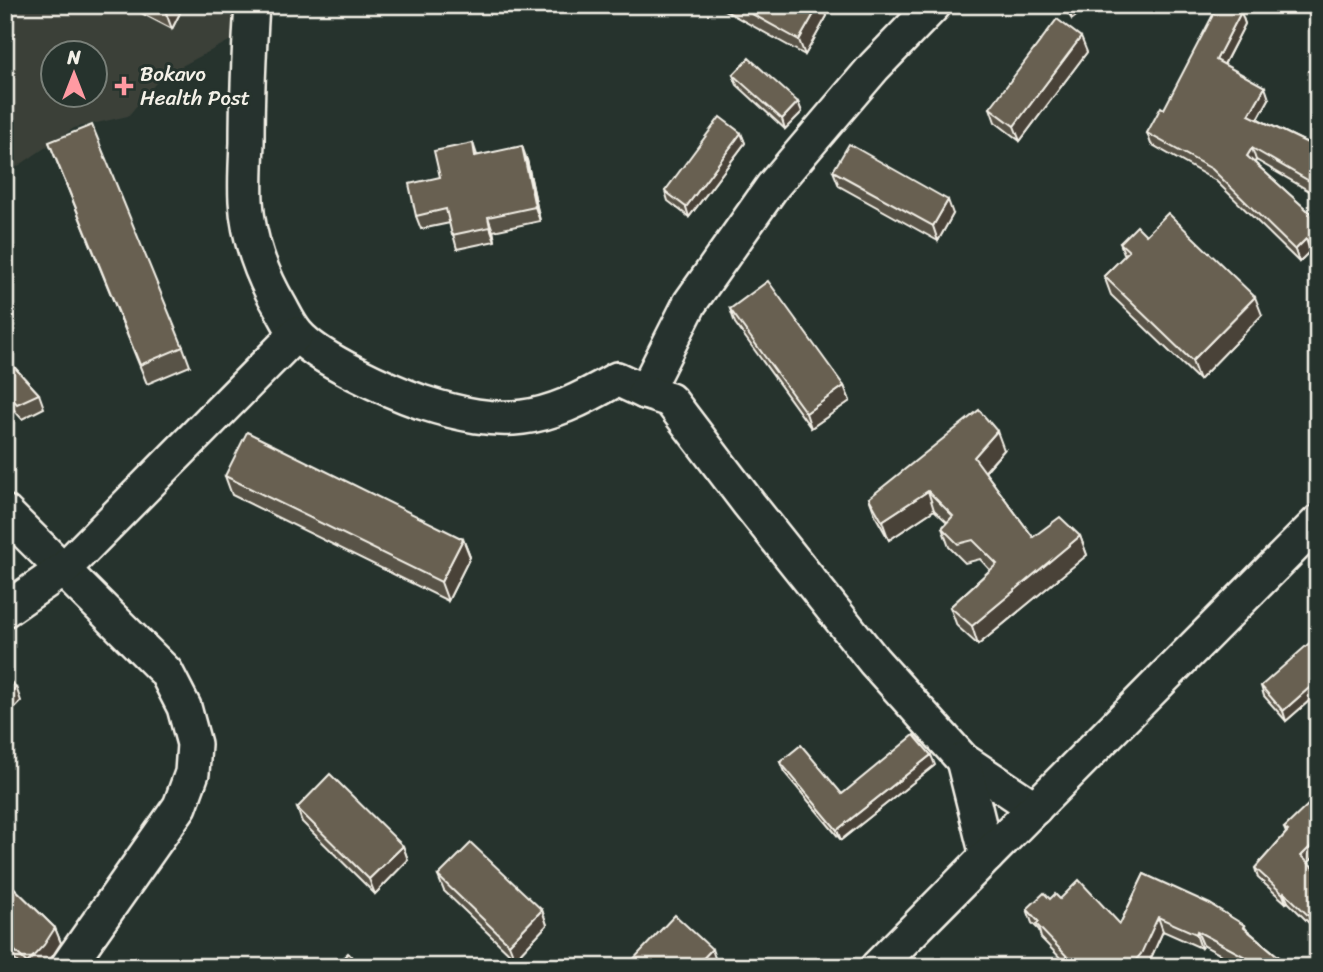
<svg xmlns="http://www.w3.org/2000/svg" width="1323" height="972" font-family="Sriracha,sans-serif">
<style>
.built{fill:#3a4038;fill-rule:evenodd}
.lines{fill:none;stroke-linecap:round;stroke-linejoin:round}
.minor-casing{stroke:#f4f1e8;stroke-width:38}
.minor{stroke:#26332d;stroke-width:33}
.wall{fill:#595346;stroke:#f4f1e8;stroke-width:2}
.shaded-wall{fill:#494339;stroke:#f4f1e8;stroke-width:2}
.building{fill:#686051;stroke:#f4f1e8;stroke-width:2}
.poi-dot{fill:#ff9aa2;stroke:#26332d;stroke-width:2.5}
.labels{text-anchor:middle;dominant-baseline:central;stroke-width:6;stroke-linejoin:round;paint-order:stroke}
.poi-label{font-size:21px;fill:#f4f1e8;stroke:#26332d;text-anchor:start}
</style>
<rect width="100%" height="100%" fill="#26332d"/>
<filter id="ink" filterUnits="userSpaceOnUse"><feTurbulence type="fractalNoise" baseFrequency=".0143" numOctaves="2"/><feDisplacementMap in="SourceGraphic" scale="14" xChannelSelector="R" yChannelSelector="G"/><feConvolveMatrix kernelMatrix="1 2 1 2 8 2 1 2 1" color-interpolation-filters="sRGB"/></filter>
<g filter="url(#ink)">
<path class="built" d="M5,5h258l-32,35 -70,37 -33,39 -54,12 -69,47zM52,52h42v42h-42z"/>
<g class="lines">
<defs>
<g id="minor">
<path d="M252,5c-3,46 -5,92 -5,138 -1,19 -2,39 -1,58 2,37 16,75 34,105 5,9 10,20 17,28 21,25 93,57 124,68 84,27 121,21 196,-23l28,13 45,-89 82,-116 102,-120 60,-62"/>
<path d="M645,392l25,8 79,104 125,157 89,99 72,48"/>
<path d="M5,512l161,160 18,35 10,37 -2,29 -12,33 -113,161"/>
<path d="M5,610l60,-42 231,-234"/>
<path d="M963,760l24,96"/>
<path d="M877,967l441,-445"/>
</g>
</defs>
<use href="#minor" class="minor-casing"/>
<use href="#minor" class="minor"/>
</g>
<g class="wall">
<path d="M126,5h58l-12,24z"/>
<path d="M715,5h108l4,11 -22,39z"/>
<path d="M1061,5h29l-18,14z"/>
<path d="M1241,12l4,12 -21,41 45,34 -11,20 60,29v48l-62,-36 -1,3 63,57v38l-8,-7 -11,11 -83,-81 -65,-37 -4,-11 17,-24z"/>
<path d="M1087,52l-67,89 -25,-19 -5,-14z"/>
<path d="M733,75l65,27 4,10 -17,17 -48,-44z"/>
<path d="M741,133l4,10 -56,74 -21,-16 -3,-10z"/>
<path d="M49,142l134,205 7,19 -43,18z"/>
<path d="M473,143l4,12 50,5 13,61 -47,10 2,10 -38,8 -7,-26 -29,6 -5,-13 24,-39z"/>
<path d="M833,171l120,43 -15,27 -99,-55z"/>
<path d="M1146,235l116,80 -63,65 -88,-85 -7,-19 21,-20 -5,-13z"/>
<path d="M730,309l114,77 6,15 -39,27 -76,-105z"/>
<path d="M5,357l34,37 5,14 -22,11 -17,-19z"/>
<path d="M1004,450l-19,22 48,65 47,-1 7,19 -109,90 -21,-19 -7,-19 40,-37 -10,-11 -15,4 -16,-16 -7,-19 5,-6 -13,-12 -45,30 -13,-23 -7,-19z"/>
<path d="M225,476l238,63 7,18 -22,44 -216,-106z"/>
<path d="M1318,641v52l-32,28 -22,-25 -3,-10z"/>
<path d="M780,762l62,32 93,-29 -94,75 -57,-68z"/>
<path d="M297,808l106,38 5,14 -33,34 -73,-72z"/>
<path d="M1318,808v45l-10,10 10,9v60l-30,-30 -2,1 -28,-25 -3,-10 31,-35 -2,-5z"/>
<path d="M1144,874l100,51 2,4 45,38h-48l-40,-22 -2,3 -38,-17 -16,36h-78l-28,-29 -2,-8 -7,-7 -5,-14 23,-10h10l60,25z"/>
<path d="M438,876l104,34 5,15 -32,34 -71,-68z"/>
<path d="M5,879l50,49 6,15 -11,17 -7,7h-21l-17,-17z"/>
</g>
<g class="shaded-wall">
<path d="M168,5h16l-12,24 -7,-19z"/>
<path d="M819,5h4l4,11 -22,39 -6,-15z"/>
<path d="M1067,5h23l-18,14z"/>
<path d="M1241,12l4,12 -25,48 -4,-12z"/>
<path d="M1081,37l6,15 -67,89 -6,-15z"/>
<path d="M1265,87l4,12 -15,27 -5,-11z"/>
<path d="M798,102l4,10 -17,17 -3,-10z"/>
<path d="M741,133l4,10 -56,74 -3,-10z"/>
<path d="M522,146l5,14 13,61 -5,-14z"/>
<path d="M1252,148l4,12 -5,7 -4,-11z"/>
<path d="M948,200l5,14 -15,27 -5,-15z"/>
<path d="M488,217l5,14 2,10 -5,-14z"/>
<path d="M1306,239l4,12 -11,11 -4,-12z"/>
<path d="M1255,297l7,18 -63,65 -7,-19z"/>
<path d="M844,386l6,15 -39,27 -5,-15z"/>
<path d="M997,431l7,19 -23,26 -7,-19z"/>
<path d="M928,491l6,19 -45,30 -7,-19z"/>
<path d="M1080,536l7,19 -109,90 -6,-19z"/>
<path d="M463,539l7,18 -22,44 -7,-19z"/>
<path d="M1318,680v13l-32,28 -3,-10z"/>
<path d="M16,687l5,14 -16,17v-20z"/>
<path d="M931,755l4,10 -94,75 -4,-10z"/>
<path d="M1318,839v14l-14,13 -3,-10z"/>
<path d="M403,846l5,14 -33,34 -6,-15z"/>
<path d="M1284,892l4,10 -2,1 -3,-9z"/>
<path d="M542,910l5,15 -32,34 -6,-15z"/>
<path d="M1158,917l5,14 -16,36h-17z"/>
<path d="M55,928l6,15 -11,17 -7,7h-14l-2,-4z"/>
<path d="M1197,931l6,14 -2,3 -5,-14z"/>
<path d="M712,949l5,15 -2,3h-20z"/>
</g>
<g class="building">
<path d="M156,5h12l-3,5z"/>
<path d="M736,5h83l-20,35z"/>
<path d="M1218,5h10l13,7 -25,48 49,27 -16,28 69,33v38l-66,-38 -5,8 71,64v30l-12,-11 -11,11 -83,-81 -65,-36 14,-26 3,2z"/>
<path d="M1057,19l24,18 -67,89 -24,-18z"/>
<path d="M749,58l49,44 -16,17 -49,-44z"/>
<path d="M720,117l21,16 -55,74 -21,-16z"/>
<path d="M92,125l91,222 -43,18 -91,-223z"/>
<path d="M473,143l2,13 47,-10 13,61 -47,10 2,10 -38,8 -6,-26 -30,7 -7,-32 31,-7 -6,-26z"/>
<path d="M849,144l99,56 -15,26 -100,-55z"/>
<path d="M1168,213l87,84 -63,64 -88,-85 25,-25 -9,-8 17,-17 9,9z"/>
<path d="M768,281l76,105 -38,27 -76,-104z"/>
<path d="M5,357l34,37 -22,10 -12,-13z"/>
<path d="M979,410l18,21 -23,26 59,80 27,-20 20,19 -108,90 -22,-19 47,-43 -24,-24 -15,4 -16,-16 11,-12 -25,-25 -46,30 -13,-23z"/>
<path d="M247,432l216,107 -22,43 -216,-106z"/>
<path d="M1315,638l3,3v39l-35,31 -22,-25z"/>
<path d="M5,676l11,11 -11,11z"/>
<path d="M914,735l17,20 -94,75 -57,-68 21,-17 41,49z"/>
<path d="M330,774l73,72 -34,33 -72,-71z"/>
<path d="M1312,801l6,7v31l-17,17 17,16v53l-34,-33 -1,2 -28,-26 33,-37 -4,-3z"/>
<path d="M471,843l71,67 -33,34 -71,-68z"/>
<path d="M1144,874l66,30 34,21 -1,2 48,40h-46l6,-7 -54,-29 -1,3 -38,-17 -17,37 -11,13h-53l-41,-43 3,-2 -12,-13 17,-16 6,6 5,-5 5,5 19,-19 41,44z"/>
<path d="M5,879l50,49 -11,17 -17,18 -22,-22z"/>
<path d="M675,915l37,34 -17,18h-69z"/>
<path d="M348,953l14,14h-28z"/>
</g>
</g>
<path class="poi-dot" d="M120.5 75.5h7v7h7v7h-7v7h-7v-7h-7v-7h7z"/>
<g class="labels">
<g class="poi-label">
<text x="140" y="74">Bokavo<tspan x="140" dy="24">Health Post</tspan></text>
</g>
</g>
<rect width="1323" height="972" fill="none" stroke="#26332d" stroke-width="28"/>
<rect x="14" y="14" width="1295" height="944" fill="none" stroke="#f4f1e8" stroke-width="2.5" filter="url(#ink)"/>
<g transform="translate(74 74)"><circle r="33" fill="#26332d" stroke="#787f78" stroke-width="2"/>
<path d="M0-5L12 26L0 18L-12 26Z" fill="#ff9aa2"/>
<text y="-10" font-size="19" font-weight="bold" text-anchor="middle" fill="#f4f1e8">N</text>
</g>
</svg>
